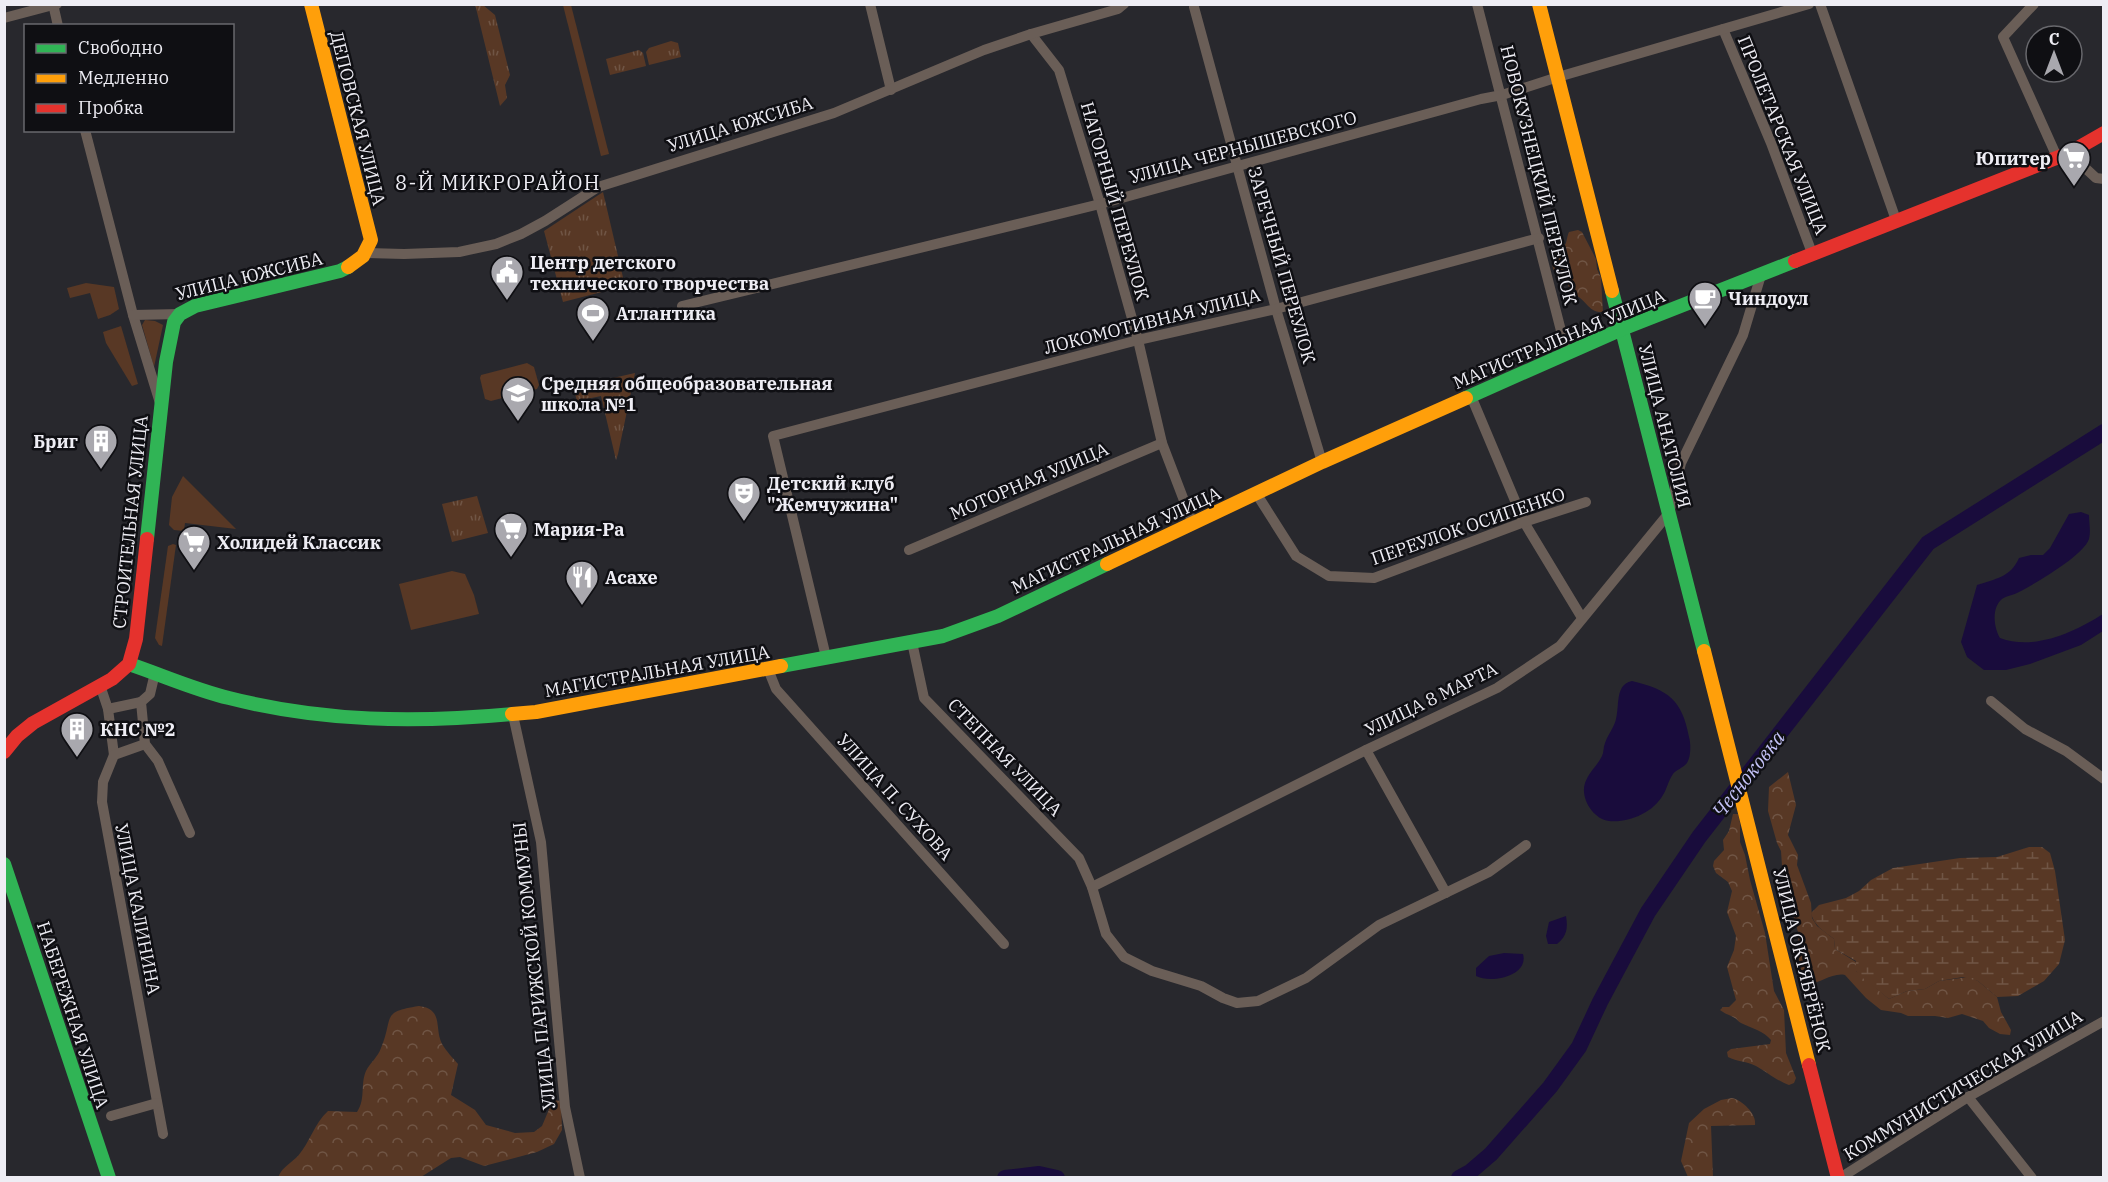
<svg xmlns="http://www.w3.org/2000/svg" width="2108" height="1182" font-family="'IBM Plex Serif',serif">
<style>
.green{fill:#583825}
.forest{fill:url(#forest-crowns)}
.wetland{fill:url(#wetland-marsh)}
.park{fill:url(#park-tufts)}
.water{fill:#190c3c}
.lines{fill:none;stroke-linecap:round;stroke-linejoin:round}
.river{stroke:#190c3c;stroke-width:16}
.street{stroke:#6a5e57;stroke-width:10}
.fast{stroke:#30b455;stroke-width:14}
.slow{stroke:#ff9f0a;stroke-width:14}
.jam{stroke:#e5322d;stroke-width:14}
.labels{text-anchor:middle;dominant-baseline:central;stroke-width:5;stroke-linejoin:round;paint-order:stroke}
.street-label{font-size:18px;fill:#eeedf4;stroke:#0f0f13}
.poi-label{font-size:18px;font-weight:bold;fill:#eeedf4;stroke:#0f0f13;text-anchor:start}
.neighbourhood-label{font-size:20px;letter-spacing:1.5px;fill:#eeedf4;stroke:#0f0f13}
.water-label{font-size:20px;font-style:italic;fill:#c3c1f6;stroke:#0f0f13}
</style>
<defs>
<pattern id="forest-crowns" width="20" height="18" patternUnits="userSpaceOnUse" patternTransform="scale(1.5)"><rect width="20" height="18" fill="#583825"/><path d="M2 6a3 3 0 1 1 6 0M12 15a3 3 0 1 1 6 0" fill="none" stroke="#705545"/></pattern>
<pattern id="wetland-marsh" width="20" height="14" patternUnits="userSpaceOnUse" patternTransform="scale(1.5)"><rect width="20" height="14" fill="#583825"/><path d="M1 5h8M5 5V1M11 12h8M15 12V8" fill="none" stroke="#705545"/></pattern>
<pattern id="park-tufts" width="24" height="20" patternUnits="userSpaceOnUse" patternTransform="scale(1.5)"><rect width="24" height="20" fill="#583825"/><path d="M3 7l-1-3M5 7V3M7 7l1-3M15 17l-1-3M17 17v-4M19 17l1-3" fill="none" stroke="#705545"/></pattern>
</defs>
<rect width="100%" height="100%" fill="#28282d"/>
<g class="green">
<path d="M563,5h8l38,149 -8,2z"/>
<path d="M86,283l28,4 5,22 -9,6 -12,4 -8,-26 -20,5 -3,-10z"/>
<path d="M145,320l10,1 8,4 -9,42 -12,-42z"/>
<path d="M121,326l17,58 -6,2 -26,-43 -3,-11z"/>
<path d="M527,363l7,4 5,18 -2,4 -46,12 -6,-2 -5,-21 1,-3z"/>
<path d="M183,476l53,53 -51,-6 -1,8 -10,-1 -5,-5 3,-28z"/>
<path d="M173,544l3,1 -14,101 -3,-1 -4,-7 13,-92z"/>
<path d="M452,571l13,3 9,21 5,19 -68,16 -12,-46z"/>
</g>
<g class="forest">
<path d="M1578,230l4,2 14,27 1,10 4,9 2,34c-16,1 -16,-14 -31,-18l-7,-16c-13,-3 -17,-17 -8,-26 4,-4 5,-2 8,-7 2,-3 2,-9 4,-13z"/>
<path d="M1788,772l8,33 -8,30 10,20 -1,10 14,38 1,15 5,8 17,13 1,10 21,13v9l33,28 18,-8 18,-2 14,-8 29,-4 10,4 19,16 4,15 10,18 -1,5 -10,-1 -11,-6 -6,-7 -21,-7 -14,4 -13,-2h-27l-7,-3 -20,-3 -15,-12 -21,-23c-15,-3 -27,12 -42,8l-4,-22 -1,-29 -4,-14v-10l-6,-13v-15l-6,-14 -1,-15 -4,-8 -9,-32 1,-24z"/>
<path d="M1733,814h5l2,9v19l5,13 5,25 15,53 9,58 10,19 2,43 10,25 -2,5 -5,2c-10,-3 -24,-14 -33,-19 -9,-5 -19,-4 -28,-9l-1,-5 4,-3 39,-5 1,-4c-7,-9 -20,-12 -30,-17 -5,-3 -2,-3 -8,-6 -5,-3 -8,-3 -13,-7l3,-3h6l7,-7 -9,-33 7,-17 2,-14 -9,-24 5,-21 -4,-9 -12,-9 -3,-7 1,-5 10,-11 -1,-10 6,-9z"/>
<path d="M419,1006c25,3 15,22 23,38 4,7 11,14 16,20l-7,31 24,15 11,15 29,8 19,-1 8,-6 11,-26 8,1 1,29 -8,14 -17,8 -53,14 -24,-9 -9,1 -30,19 -143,1c3,-10 13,-15 20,-22 12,-14 16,-32 30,-45l29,1c9,-13 3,-27 9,-41 4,-8 12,-14 15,-23 13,-31 -1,-36 38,-42z"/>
<path d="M1732,1098c10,2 25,16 23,27l-44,1 2,51h-25l-7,-16 8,-38 15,-14 17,-9z"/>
</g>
<path class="wetland" d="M2029,847h13l8,6 5,18 10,69 -6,24 -15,17 -26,15 -21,1 -19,-16 -15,-4 -24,4 -14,8 -18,2 -18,8 -30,-24 -3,-4v-10l-21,-12 -1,-10c-10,-8 -20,-13 -23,-26l8,-8 27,-7 13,-7 12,-11 22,-12 67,-10 37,-1z"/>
<g class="park">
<path d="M475,4l8,1 12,10 15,60 -5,10 2,13 -7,8z"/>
<path d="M671,41l7,2 3,14 -32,8 -3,-13 3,-4z"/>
<path d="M639,50l4,3 3,13 -36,9 -4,-16z"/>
<path d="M603,192l22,94 -62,16 -19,-71z"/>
<path d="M635,373l-17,81 -2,6 -15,-64 -24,5 -4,-14z"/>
<path d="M477,496l11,37 -36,9 -10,-38z"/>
</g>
<g class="water">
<path d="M2081,512l8,3c0,8 2,16 0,24 -6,17 -53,44 -70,53 -5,3 -13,4 -17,7 -11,9 -8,29 -2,39 34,13 75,-6 103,-24v17l-22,14 -51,19 -24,6h-22l-17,-13 -6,-15 16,-57c18,-6 34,-8 42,-27l12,-3h12l7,-7 19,-34z"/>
<path d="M1632,681c37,9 50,19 57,56 2,7 2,20 -2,26 -4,5 -11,7 -14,11 -5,7 -6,15 -10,21 -10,18 -35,28 -54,26 -16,-2 -29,-23 -24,-38 4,-11 12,-17 17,-27 2,-4 1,-8 3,-13 2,-6 5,-10 8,-16 9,-15 -1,-42 19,-46z"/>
<path d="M1566,916c2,12 1,20 -9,28h-9l-2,-8 3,-14z"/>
<path d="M1504,953l19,1c6,22 -32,30 -47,22v-8l13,-12z"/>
</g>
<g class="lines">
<g class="river">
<path d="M1005,1178l34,-4 18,4"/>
<path d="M1459,1178l11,-6 21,-18 59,-67 29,-40 21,-45 48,-90 51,-75 229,-294 176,-111"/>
</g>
<g class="street">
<path d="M53,4l5,22"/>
<path d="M870,4l21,86"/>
<path d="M1477,4l90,350"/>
<path d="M1820,4l76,216"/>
<path d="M2034,4l-31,33 54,120"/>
<path d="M1194,7l82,302 46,153"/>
<path d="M4,18l53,-14"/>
<path d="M1723,29l48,114 41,110"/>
<path d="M1031,34l28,36 41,134 38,136 24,103 31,81"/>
<path d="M85,130l48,185 27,88"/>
<path d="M2069,153l27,25 8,1"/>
<path d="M367,253l37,1 55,-2 37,-8 25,-10 24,-13 53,-34 236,-74 150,-63 47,-16 87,-25 6,-5"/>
<path d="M682,306l418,-102 381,-105 21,-4 56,-18 251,-73"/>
<path d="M133,315l47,-1"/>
<path d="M1471,396l53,126 58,96"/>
<path d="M1256,493l40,63 33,20 45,2 150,-56 62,-20"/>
<path d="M909,550l253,-107"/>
<path d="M912,642l12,56 155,160 13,29 14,47 18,23 28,14 49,15 22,12 14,5 21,-2 48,-23 73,-53 110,-53 37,-27"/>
<path d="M826,657l-53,-221 365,-96 138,-31 263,-71"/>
<path d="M768,669l8,20 228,255"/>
<path d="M155,673l-5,21 -9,8 4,42 13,17 32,72"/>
<path d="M100,685l8,24 6,46"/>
<path d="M1991,701l34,28 41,22 38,28"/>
<path d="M108,709l33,-7"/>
<path d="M513,715l28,127 24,265 15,71"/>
<path d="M145,744l-31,11 -11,27 -1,20 61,332"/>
<path d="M1366,750l80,143"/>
<path d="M1092,887l274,-137 131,-62 63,-42 109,-133 12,-50 62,-128 18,-60"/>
<path d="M1968,1097l64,81"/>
<path d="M111,1116l46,-13"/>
<path d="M1840,1178l128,-81 136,-76"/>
</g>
<g class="fast">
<path d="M1612,291l92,360"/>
<path d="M1466,398l156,-69 173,-68"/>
<path d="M147,539l19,-177 8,-40 6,-8 15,-8 145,-35 8,-4"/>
<path d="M129,664c33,11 66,26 100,34 94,24 187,25 283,16"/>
<path d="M781,666l162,-30 55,-20 109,-52"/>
<path d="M4,864l105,314"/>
</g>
<g class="slow">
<path d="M311,4l60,236 -8,16 -15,11"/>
<path d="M1539,4l73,287"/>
<path d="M1107,564l215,-102 144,-64"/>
<path d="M1704,651l105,414"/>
<path d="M512,714l24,-2 245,-46"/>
</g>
<g class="jam">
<path d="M1795,261l274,-108 35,-20"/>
<path d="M4,752l13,-16 16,-13 79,-44 17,-15 7,-25 11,-100"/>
<path d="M1809,1065l29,113"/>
</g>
</g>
<defs>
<symbol id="supermarket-pin" viewBox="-11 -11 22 30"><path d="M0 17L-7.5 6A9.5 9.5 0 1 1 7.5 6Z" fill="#a9a8ae" stroke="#0f0f13"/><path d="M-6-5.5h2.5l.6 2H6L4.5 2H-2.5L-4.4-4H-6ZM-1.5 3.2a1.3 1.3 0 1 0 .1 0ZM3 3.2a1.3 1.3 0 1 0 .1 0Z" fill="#fff"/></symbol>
<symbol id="civic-pin" viewBox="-11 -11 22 30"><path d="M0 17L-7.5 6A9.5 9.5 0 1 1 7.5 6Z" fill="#a9a8ae" stroke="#0f0f13"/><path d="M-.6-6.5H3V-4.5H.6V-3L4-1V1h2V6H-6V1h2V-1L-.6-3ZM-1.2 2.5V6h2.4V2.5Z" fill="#fff"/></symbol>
<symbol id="cafe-pin" viewBox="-11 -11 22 30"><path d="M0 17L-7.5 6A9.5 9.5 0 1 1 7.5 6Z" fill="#a9a8ae" stroke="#0f0f13"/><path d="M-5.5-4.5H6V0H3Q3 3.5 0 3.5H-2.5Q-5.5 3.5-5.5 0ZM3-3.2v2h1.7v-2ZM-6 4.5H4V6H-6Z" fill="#fff"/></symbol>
<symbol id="stadium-pin" viewBox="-11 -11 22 30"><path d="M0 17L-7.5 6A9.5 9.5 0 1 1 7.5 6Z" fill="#a9a8ae" stroke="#0f0f13"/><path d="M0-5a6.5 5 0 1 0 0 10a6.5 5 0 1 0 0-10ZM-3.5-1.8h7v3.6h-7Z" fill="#fff"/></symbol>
<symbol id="school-pin" viewBox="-11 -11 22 30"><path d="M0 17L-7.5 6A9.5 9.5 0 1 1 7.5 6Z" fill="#a9a8ae" stroke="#0f0f13"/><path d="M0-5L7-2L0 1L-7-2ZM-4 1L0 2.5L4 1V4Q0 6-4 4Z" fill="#fff"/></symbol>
<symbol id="building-pin" viewBox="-11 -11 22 30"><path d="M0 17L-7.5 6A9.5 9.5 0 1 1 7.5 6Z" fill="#a9a8ae" stroke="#0f0f13"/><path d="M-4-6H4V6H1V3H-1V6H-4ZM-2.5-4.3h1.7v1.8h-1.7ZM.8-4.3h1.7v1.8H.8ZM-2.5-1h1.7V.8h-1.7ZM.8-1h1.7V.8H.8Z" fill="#fff"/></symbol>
<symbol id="theatre-pin" viewBox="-11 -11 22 30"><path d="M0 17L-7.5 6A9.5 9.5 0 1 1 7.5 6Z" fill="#a9a8ae" stroke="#0f0f13"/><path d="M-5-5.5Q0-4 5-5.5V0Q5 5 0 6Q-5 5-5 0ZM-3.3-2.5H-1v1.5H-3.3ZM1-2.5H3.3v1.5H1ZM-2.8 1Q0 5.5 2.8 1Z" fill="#fff"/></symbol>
<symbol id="restaurant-pin" viewBox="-11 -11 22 30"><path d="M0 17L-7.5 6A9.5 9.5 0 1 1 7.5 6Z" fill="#a9a8ae" stroke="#0f0f13"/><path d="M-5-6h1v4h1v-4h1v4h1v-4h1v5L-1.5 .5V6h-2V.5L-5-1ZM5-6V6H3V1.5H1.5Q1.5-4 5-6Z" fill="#fff"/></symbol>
</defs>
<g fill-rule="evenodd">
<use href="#supermarket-pin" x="2055" y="139" width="38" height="52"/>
<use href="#civic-pin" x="488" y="253" width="38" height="52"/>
<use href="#cafe-pin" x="1686" y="279" width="38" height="52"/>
<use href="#stadium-pin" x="574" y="294" width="38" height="52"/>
<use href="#school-pin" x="499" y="374" width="38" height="52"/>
<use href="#building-pin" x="82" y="422" width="38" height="52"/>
<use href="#theatre-pin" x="725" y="474" width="38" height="52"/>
<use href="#supermarket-pin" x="492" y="510" width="38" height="52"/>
<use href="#supermarket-pin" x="175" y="523" width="38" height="52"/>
<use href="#restaurant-pin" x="563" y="558" width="38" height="52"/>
<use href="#building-pin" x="58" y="710" width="38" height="52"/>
</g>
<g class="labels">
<g class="street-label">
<text transform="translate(358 118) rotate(76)">ДЕПОВСКАЯ УЛИЦА</text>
<text transform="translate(740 124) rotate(-17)">УЛИЦА ЮЖСИБА</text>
<text transform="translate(1783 135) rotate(68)">ПРОЛЕТАРСКАЯ УЛИЦА</text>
<text transform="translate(1243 147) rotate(-15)">УЛИЦА ЧЕРНЫШЕВСКОГО</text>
<text transform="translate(1539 175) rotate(76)">НОВОКУЗНЕЦКИЙ ПЕРЕУЛОК</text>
<text transform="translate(1115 201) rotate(74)">НАГОРНЫЙ ПЕРЕУЛОК</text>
<text transform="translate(1282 265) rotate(74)">ЗАРЕЧНЫЙ ПЕРЕУЛОК</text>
<text transform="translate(249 276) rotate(-14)">УЛИЦА ЮЖСИБА</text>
<text transform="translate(1152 321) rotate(-14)">ЛОКОМОТИВНАЯ УЛИЦА</text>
<text transform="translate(1559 339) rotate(-23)">МАГИСТРАЛЬНАЯ УЛИЦА</text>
<text transform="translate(1665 426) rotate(76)">УЛИЦА АНАТОЛИЯ</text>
<text transform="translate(1029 481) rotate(-23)">МОТОРНАЯ УЛИЦА</text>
<text transform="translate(130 522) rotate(-84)">СТРОИТЕЛЬНАЯ УЛИЦА</text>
<text transform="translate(1468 526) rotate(-19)">ПЕРЕУЛОК ОСИПЕНКО</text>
<text transform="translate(1116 540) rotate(-25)">МАГИСТРАЛЬНАЯ УЛИЦА</text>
<text transform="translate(657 671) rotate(-10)">МАГИСТРАЛЬНАЯ УЛИЦА</text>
<text transform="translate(1431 699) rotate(-26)">УЛИЦА 8 МАРТА</text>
<text transform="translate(1005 757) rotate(46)">СТЕПНАЯ УЛИЦА</text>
<text transform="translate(895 797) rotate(48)">УЛИЦА П. СУХОВА</text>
<text transform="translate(138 909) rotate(79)">УЛИЦА КАЛИНИНА</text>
<text transform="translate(1802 960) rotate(76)">УЛИЦА ОКТЯБРЁНОК</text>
<text transform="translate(534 966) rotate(-96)">УЛИЦА ПАРИЖСКОЙ КОММУНЫ</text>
<text transform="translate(73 1015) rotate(72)">НАБЕРЕЖНАЯ УЛИЦА</text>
<text transform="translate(1963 1085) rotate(-31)">КОММУНИСТИЧЕСКАЯ УЛИЦА</text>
</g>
<g class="poi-label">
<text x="2051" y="158" text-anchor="end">Юпитер</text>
<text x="530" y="262">Центр детского<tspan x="530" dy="21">технического творчества</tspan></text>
<text x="1728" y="298">Чиндоул</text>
<text x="616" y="313">Атлантика</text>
<text x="541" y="383">Средняя общеобразовательная<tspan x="541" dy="21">школа №1</tspan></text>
<text x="78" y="441" text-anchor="end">Бриг</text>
<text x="767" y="483">Детский клуб<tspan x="767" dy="21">"Жемчужина"</tspan></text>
<text x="534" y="529">Мария-Ра</text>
<text x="217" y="542">Холидей Классик</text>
<text x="605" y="577">Асахе</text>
<text x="100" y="729">КНС №2</text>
</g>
<g class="neighbourhood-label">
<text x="498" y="182">8-Й МИКРОРАЙОН</text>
</g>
<g class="water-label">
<text transform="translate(1748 774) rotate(-52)">Чесноковка</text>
</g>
</g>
<rect width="2108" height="1182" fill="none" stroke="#eeedf4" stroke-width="12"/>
<rect x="24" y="24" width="210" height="108" fill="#0f0f13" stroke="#68686d" stroke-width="1.5"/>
<rect x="36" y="44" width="30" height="9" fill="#30b455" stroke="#68686d" stroke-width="1.5"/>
<text x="78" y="54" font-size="18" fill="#eeedf4">Свободно</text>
<rect x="36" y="74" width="30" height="9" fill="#ff9f0a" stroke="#68686d" stroke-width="1.5"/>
<text x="78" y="84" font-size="18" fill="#eeedf4">Медленно</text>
<rect x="36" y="104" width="30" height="9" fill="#e5322d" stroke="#68686d" stroke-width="1.5"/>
<text x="78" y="114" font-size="18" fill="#eeedf4">Пробка</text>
<g transform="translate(2054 54)"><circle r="28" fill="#0f0f13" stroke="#68686d" stroke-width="1.5"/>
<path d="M0-4.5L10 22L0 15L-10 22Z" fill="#a9a8ae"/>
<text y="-9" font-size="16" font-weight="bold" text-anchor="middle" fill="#eeedf4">С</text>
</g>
</svg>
